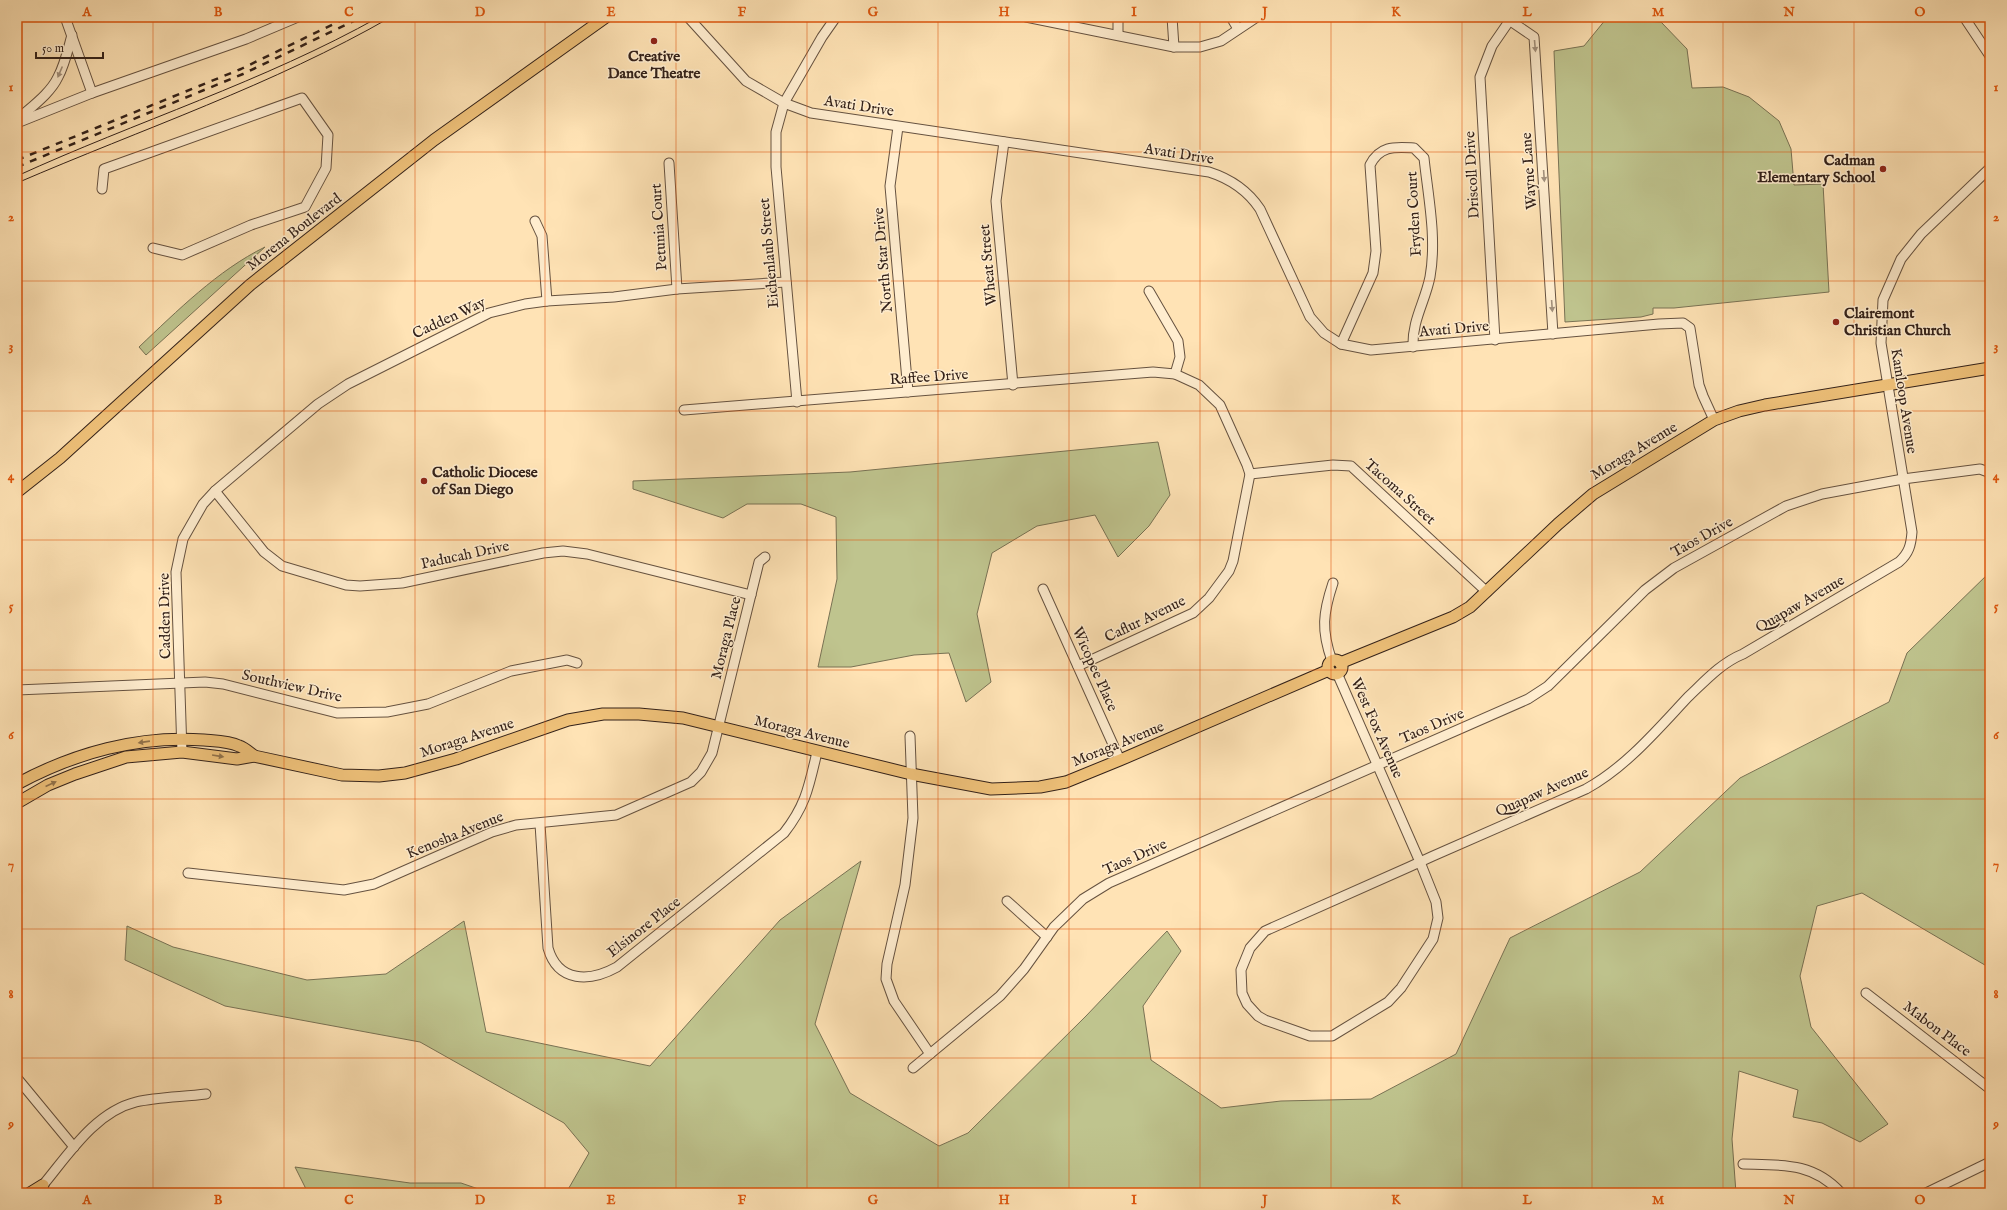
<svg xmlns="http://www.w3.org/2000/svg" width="2007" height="1210" font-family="'IM FELL English',serif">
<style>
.green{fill:#bfc48e;stroke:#797254}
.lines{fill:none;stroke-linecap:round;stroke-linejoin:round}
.minor-casing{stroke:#665240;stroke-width:11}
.major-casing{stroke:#332119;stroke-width:13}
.minor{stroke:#ffedcf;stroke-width:9}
.major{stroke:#f0c27a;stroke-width:11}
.tram{stroke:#332119;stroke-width:1}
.rail{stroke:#332119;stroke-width:2.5;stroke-dasharray:7 7;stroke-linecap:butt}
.oneway{fill:#a3917d}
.oneway2{fill:#92724a}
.grid{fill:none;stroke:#df560d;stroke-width:1;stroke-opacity:0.55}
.poi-dot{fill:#8f2418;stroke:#ffedcf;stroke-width:1.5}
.labels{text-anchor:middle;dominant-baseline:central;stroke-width:3;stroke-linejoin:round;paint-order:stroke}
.poi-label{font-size:15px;font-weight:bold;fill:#332119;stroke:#ffedcf;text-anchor:start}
.street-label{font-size:15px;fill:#332119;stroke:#ffedcf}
.neatline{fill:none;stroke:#df560d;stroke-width:1.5}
.grid-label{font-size:13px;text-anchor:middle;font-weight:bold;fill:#df560d}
</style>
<rect width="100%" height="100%" fill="#ffe3b5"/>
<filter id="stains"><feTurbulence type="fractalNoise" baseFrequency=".005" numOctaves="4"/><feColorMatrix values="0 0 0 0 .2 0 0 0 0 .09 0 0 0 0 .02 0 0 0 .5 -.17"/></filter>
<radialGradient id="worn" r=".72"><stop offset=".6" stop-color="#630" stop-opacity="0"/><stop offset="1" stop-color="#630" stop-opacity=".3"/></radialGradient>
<g class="green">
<path d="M1606,19l55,3 26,27 5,39 31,-1 26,10 30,24 12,28 3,36 29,-1 6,108 -155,16h-21v6l-12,3 -76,5 -11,-271 30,-5z"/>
<path d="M265,247l-119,108 -7,-8c38,-36 79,-77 126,-100z"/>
<path d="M1158,442l12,53 -21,31 -31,31 -23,-42 -58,11 -45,27 -15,61 14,68 -25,20 -17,-49 -35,2 -63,12h-33l19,-88 -1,-62 -35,-13h-54l-24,14 -90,-29v-8l217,-9z"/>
<path d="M1990,572v396l-128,-75 -45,13 -17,70 11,51 77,97 -28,18 -38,-19 -29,-6 5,-27 -59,-19 -7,68 4,54h-1170l23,-40 -25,-30 -144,-81 -195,-36 -100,-46 2,-34 46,21 134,33 79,-6 78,-53 22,111 164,34 130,-146 81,-59 -46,163 35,69 89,53 29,-13 118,-117 81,-85 14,20 -38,55 8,54 70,48 60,-7 90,-2 85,-45 54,-116 130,-66 100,-94 149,-76 18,-49z"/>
<path d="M295,1167l115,16h51l29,10h-182z"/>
</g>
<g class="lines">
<defs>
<g id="minor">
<path d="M65,17l27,76"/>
<path d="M688,17l58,64 38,22 27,10 398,59c22,7 39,19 51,37l50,108 14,16 17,11 30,6 288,-26 24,-1 7,5 9,57 4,11 11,24"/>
<path d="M1026,17l148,30h26l21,-6 36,-24"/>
<path d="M1118,17v18"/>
<path d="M1172,17l2,30"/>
<path d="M1231,17l7,12"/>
<path d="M1964,17l26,39"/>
<path d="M1509,20l25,17 19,297"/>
<path d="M17,120c14,-13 33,-26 41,-43 7,-13 10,-28 14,-42"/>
<path d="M17,123l75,-30 154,-54 52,-22"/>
<path d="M898,127l-8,59 18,206"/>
<path d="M1004,142l-8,59 17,184"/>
<path d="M669,163l8,126"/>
<path d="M102,189l2,-20 198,-71 26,37 -2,33 -21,39 -54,18 -69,30 -29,-7"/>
<path d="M535,221l7,15 5,65"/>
<path d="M1149,291l29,50 2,16 -5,17"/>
<path d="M1495,340l-15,-263 12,-31 20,-29"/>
<path d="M1341,344l32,-71 3,-22 -6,-86c10,-20 25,-18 44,-17l10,10c4,38 13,80 6,119 -5,25 -18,43 -17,70"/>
<path d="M797,402l-21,-235v-35l8,-29 38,-66 14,-20"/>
<path d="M684,410l469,-38 22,2 24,11 21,20 27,60 3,9 -17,87 -4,10 -20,27 -16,15 -115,53"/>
<path d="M1250,474l83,-9 18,1 136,126"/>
<path d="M215,491l49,61 18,14 64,19 14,1 42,-3 141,-30 20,-2 24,3 164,41"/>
<path d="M1043,589l77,171"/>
<path d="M1332,661c-11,-31 -9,-48 1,-78"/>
<path d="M1337,673l83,189 16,40 2,16 -5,21 -32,49 -13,14 -56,34h-22l-45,-16 -7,-4 -11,-12 -5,-11 -1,-23 9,-22 15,-17 144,-64 24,-11 153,-67c40,-22 71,-59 102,-92 17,-16 33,-34 55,-43l156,-92c10,-9 12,-17 13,-30l-31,-189 2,-43 18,-41 20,-25 69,-66"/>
<path d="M17,690l188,-8 18,2 114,29 50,-1 41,-8 83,-33 56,-11 10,3"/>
<path d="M910,736l3,82 -8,67 -18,79 -1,15 8,22 36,53"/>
<path d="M182,752l-6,-180 7,-33 20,-35 12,-13 103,-87 30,-20 141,-71 36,-9 22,-3 67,-4 63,-8 109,-7"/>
<path d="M540,824l8,124c10,35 42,34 69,19l167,-134c22,-28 25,-47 33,-81"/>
<path d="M188,873l156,17 30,-6 118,-52 24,-7 100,-10 75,-33 10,-10 11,-19 47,-191 6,-5"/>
<path d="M1007,901l40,36"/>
<path d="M1866,993l124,96"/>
<path d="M913,1068l87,-72 24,-27 30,-42 29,-28 26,-16 419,-184 20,-13 97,-96 29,-22 112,-62 36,-12 81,-15 77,-10 8,3"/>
<path d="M17,1078l57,69"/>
<path d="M1743,1164c38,1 70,-2 98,29"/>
<path d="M43,1185c25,-30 52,-73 93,-83 22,-5 47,-5 70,-8"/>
<path d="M1926,1193l64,-31"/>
</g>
<g id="major">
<path d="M17,492l43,-34 190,-173 184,-145 172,-123"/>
<circle cx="1335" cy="667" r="7"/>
<path d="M1340,663l113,-46 17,-10 88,-83 35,-30 121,-74 25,-9 26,-6 225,-37"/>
<path d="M17,784c57,-31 122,-49 187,-44 11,1 25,1 35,6 6,2 11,7 15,10"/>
<path d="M17,803l31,-18 27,-11 51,-17 56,-5 55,7 17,-3 88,19 37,1 26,-3 51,-14 112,-39 35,-6h36l44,4 228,56 80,15 49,-2 26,-5 54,-22 209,-90"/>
<path d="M30,1193l13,-8"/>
</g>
</defs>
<use href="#minor" class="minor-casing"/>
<use href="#major" class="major-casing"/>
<use href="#minor" class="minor"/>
<use href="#major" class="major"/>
<g class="tram">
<path d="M17,176c120,-55 246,-94 362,-159"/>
<path d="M17,183c125,-54 256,-98 374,-166"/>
</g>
<g class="rail">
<path d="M17,160l224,-91 107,-52"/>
<path d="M17,167l226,-93 119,-57"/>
</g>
</g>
<defs><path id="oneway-solid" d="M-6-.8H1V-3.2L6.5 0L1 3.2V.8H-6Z"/></defs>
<g class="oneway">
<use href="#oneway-solid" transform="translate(1535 46) rotate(85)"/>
<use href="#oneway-solid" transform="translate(60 72) rotate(113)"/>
<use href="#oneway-solid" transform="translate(1544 176) rotate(86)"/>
<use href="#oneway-solid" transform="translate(1552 306) rotate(86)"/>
</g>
<g class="oneway2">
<use href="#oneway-solid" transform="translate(144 742) rotate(172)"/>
<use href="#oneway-solid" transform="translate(218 756) rotate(9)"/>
<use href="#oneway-solid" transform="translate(51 784) rotate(-25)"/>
</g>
<path class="grid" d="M153,17v1176M284,17v1176M415,17v1176M545,17v1176M676,17v1176M807,17v1176M938,17v1176M1069,17v1176M1200,17v1176M1331,17v1176M1462,17v1176M1592,17v1176M1723,17v1176M1854,17v1176M17,152h1973M17,281h1973M17,411h1973M17,540h1973M17,670h1973M17,799h1973M17,929h1973M17,1058h1973"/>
<g class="poi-dot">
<circle cx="654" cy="41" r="4"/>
<circle cx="1883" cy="169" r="4"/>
<circle cx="1836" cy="322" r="4"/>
<circle cx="424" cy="481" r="4"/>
</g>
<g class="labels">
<g class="poi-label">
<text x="654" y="56" text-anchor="middle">Creative<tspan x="654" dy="17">Dance Theatre</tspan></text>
<text x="1875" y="160" text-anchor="end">Cadman<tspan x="1875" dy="17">Elementary School</tspan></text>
<text x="1844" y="313">Clairemont<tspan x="1844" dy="17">Christian Church</tspan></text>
<text x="432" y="472">Catholic Diocese<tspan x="432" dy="17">of San Diego</tspan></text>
</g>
<g class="street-label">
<text transform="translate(859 106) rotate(9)">Avati Drive</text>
<text transform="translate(1179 154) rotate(9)">Avati Drive</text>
<text transform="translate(1529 171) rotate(-94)">Wayne Lane</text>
<text transform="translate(1472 175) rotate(-93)">Driscoll Drive</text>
<text transform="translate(1414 214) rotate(-93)">Fryden Court</text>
<text transform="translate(659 227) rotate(-94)">Petunia Court</text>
<text transform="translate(294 232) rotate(-38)">Morena Boulevard</text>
<text transform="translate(769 253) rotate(-95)">Eichenlaub Street</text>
<text transform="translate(883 260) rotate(-95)">North Star Drive</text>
<text transform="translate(988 265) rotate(-95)">Wheat Street</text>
<text transform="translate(449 318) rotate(-25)">Cadden Way</text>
<text transform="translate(1454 329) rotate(-5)">Avati Drive</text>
<text transform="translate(929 377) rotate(-4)">Raffee Drive</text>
<text transform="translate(1904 401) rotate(81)">Kamloop Avenue</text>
<text transform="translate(1634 451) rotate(-31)">Moraga Avenue</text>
<text transform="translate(1400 492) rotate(42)">Tacoma Street</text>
<text transform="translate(1702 537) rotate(-29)">Taos Drive</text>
<text transform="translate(465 555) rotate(-12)">Paducah Drive</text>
<text transform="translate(1800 604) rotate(-30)">Quapaw Avenue</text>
<text transform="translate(165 616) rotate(-91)">Cadden Drive</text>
<text transform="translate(1145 619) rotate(-26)">Caflur Avenue</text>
<text transform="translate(726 638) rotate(-76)">Moraga Place</text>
<text transform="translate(1095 669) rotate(66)">Wicopee Place</text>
<text transform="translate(292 686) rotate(13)">Southview Drive</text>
<text transform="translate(1432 726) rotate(-23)">Taos Drive</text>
<text transform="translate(1377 728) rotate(66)">West Fox Avenue</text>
<text transform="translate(802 732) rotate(14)">Moraga Avenue</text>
<text transform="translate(467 738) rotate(-18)">Moraga Avenue</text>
<text transform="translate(1118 744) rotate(-22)">Moraga Avenue</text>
<text transform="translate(1542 792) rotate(-24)">Quapaw Avenue</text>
<text transform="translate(455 835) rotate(-22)">Kenosha Avenue</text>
<text transform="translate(1135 857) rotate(-24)">Taos Drive</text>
<text transform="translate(644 927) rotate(-38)">Elsinore Place</text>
<text transform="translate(1937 1029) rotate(37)">Mabon Place</text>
</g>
</g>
<rect width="2007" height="1210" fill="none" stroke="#ffe3b5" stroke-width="44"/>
<path d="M36 52v6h67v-6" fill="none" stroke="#332119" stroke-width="2"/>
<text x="42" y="52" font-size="12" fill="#332119" stroke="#ffedcf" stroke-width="3" paint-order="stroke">50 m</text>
<rect x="22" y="22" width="1963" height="1166" class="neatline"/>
<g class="grid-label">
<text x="87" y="16">A</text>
<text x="218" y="16">B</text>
<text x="349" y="16">C</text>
<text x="480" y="16">D</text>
<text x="611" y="16">E</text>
<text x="742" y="16">F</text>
<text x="873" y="16">G</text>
<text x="1004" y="16">H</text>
<text x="1134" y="16">I</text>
<text x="1265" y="16">J</text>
<text x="1396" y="16">K</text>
<text x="1527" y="16">L</text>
<text x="1658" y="16">M</text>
<text x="1789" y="16">N</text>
<text x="1920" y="16">O</text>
<text x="11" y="91">1</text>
<text x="1996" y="91">1</text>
<text x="11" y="221">2</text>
<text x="1996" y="221">2</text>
<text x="11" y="350">3</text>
<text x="1996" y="350">3</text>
<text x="11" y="480">4</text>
<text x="1996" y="480">4</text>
<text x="11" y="610">5</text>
<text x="1996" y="610">5</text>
<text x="11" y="739">6</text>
<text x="1996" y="739">6</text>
<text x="11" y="869">7</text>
<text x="1996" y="869">7</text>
<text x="11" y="998">8</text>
<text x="1996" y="998">8</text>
<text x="11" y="1128">9</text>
<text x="1996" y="1128">9</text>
<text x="87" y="1204">A</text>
<text x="218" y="1204">B</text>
<text x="349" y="1204">C</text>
<text x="480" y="1204">D</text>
<text x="611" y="1204">E</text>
<text x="742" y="1204">F</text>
<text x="873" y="1204">G</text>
<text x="1004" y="1204">H</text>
<text x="1134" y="1204">I</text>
<text x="1265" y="1204">J</text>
<text x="1396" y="1204">K</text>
<text x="1527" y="1204">L</text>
<text x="1658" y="1204">M</text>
<text x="1789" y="1204">N</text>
<text x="1920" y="1204">O</text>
</g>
<rect width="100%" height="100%" filter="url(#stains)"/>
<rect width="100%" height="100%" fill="url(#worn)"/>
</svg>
